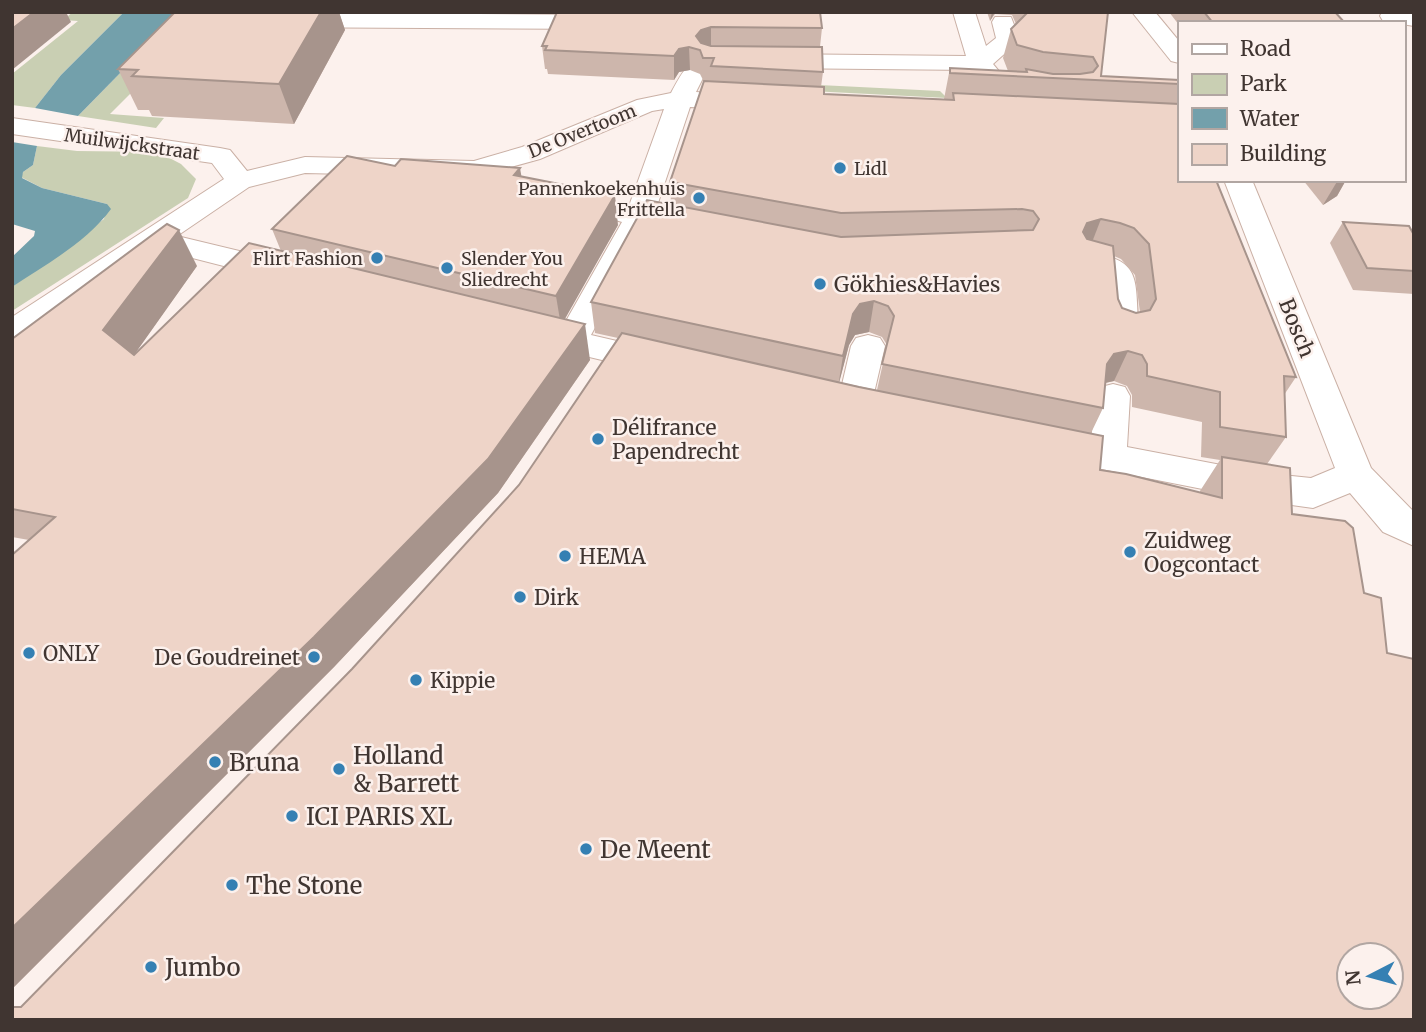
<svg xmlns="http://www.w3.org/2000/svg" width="1426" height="1032" font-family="Merriweather,serif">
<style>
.green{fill:#c9cfb3}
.water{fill:#73a0ab}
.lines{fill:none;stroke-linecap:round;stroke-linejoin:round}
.minor-casing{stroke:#cab0a5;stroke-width:2}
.minor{fill:#fff;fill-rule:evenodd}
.wall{fill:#cdb6ac;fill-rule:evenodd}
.shaded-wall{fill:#a7948c}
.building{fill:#eed4c8;stroke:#a7948c;stroke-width:2;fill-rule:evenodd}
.poi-dot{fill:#3580b3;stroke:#fcf1ed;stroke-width:2.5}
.labels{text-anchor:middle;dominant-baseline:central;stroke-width:5;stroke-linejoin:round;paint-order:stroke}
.far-street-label{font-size:18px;fill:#403531;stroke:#fcf1ed}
.far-poi-label{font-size:18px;fill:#403531;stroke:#fcf1ed;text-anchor:start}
.poi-label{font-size:21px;fill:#403531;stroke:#fcf1ed;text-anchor:start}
.street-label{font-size:21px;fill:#403531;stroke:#fcf1ed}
.near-poi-label{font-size:24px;fill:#403531;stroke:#fcf1ed;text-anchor:start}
</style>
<rect width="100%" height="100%" fill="#fcf1ed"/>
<g class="green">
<path d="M73,12h51l-63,63 -26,33 -23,-3v-31l66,-53 -15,-1z"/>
<path d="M180,12l26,6 -96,96 54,4 -8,10 -78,-12z"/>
<path d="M779,83l161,8 7,7 -233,-12z"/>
<path d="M37,146l40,5 81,1 23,12 15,15 -8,19 -176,113v-24l92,-68 3,-15 -65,-16 -21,-11 2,-5 10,-7z"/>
</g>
<g class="water">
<path d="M124,12h56l-102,104 -43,-8 26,-33z"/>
<path d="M12,142l25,4 -4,19 -10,7 -1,6 20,10 65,16 4,5c-24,33 -66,56 -99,78v-30l22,-21 1,-5 -23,-7z"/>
</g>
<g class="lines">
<defs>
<g id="minor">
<path d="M228,12l377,3 8,2 3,5 -3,5 -8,2 -355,-2 -8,-2z"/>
<path d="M953,12h22l11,34 10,-8 -4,-16 3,-5h16l9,23 -27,24 14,17 -3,5 -9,2 -13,-3 -9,-15 -204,-2 -8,-2 -4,-5 4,-5 8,-2 197,2z"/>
<path d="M1132,12h23l24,29v22l-8,-2z"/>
<path d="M1382,12h32v14l-31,-5 -3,-5z"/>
<path d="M711,53l8,2 4,5 -19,16 -8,16 61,5 4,5 -4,5 -9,3 -58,-3 -35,105 43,9 5,6 -5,6 -10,3 -40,-8 -57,107 82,19 5,8 -5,8 -12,4 -135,-32 -4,-8 4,-8 12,-3 24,5 60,-106 -66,-20 -4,-6 4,-6 10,-2 63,18 35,-97 -12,2 -112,48 -65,18 -170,-4 -56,14 -72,49 117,28 4,7 -4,7 -11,3 -126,-32 -133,91 -12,3v-26l212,-138 -12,-16 -200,-29v-16l208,30 10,2 17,21 58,-14 169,4 48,-14 115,-47 34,-7c10,-19 18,-35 40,-40z"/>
<path d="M1224,180h28l119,288 43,44v34l-31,-14 -33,-39 -37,15 -50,-7 -212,-42 -13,-3 -5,-10 5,-10 13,-3 40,7 5,-44 5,-9 12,-3 12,3 5,9 -3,51 136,26 48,5 24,-10z"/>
<path d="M1089,253c56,6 45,30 50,77l-4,8 -12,3 -12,-3 -4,-8 -4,-54 -5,-4 -20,-3 -4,-7 4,-7z"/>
<path d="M868,335l12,3 5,8 -14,60 -5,9 -12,4 -12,-4 -5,-9 14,-60 5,-8z"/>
</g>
</defs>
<use href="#minor" class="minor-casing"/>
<use href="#minor" class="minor"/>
</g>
<g class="wall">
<path d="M175,12h164l6,18 -51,94 -142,-8 -3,-6h-11l-20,-41z"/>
<path d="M557,12l265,16 -2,19 3,25 -2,15 3,7 120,5 6,-31 58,3 -5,-13 8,-29 5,-5 -4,-9 -17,-1 -5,7 -3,-9h121l-7,64 78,4v100l117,197 -12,18 2,42 -19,27 25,50 72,79 23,60 -1366,354 331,-338 167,-184 99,-147 -23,-5 -4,-31 80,-97 -1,-23 34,-100 -4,-8 -10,-4 -11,2 -5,8 -126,-6 -1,-5h-2l-3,-23zM1114,256l7,3 14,16 5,37 -4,1 -14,-5 -4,-9zM869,332l13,5 5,8 -10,45 -38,-8 10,-37 6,-10zM1114,381l13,5 5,9v12l70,15 -1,35 19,3 -20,31v2l-100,-23 -9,-37 12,-25 2,-25z"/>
<path d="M1169,12h166l10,11h-166v2z"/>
<path d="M395,166l126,10 97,49 -54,94 26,41 -92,133 -164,174 -322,322v-434l17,-15 -17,-3v-198l185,-73 -62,87 146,-102 -9,-22z"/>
<path d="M1303,180h43l-9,16 -14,9z"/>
<path d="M1343,222l71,13v59l-61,-4 -23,-47z"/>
</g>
<g class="shaded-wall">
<path d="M34,12h32l5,10 -59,48v-41z"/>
<path d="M321,12h18l6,18 -51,94 -15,-40z"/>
<path d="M992,12h3l-5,9z"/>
<path d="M711,27v23l-10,3 -5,-17 5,-6z"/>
<path d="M689,47l1,23 -11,2 -5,8v-24l5,-7z"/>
<path d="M520,168l5,29 -11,-22z"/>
<path d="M1338,180h8l-9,16 -14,9z"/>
<path d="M615,195l3,30 -57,101 -5,-30z"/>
<path d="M1101,219l-12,31 -13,4 11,-31z"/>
<path d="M179,230l18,36 -70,99 -24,-35z"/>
<path d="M874,301l-5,31 -14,3 -6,10 -11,42 5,-31 10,-42 7,-10z"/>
<path d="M585,324l5,36 -92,133 -164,174 -322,322v-61z"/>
<path d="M1128,351l-14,30 -14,3 7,-20 7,-10z"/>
</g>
<g class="building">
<path d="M12,12h22l-22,17z"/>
<path d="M175,12h146l-42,72 -147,-8 6,-6 -20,-1z"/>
<path d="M557,12h263l2,16 -111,-1 -10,3 -5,6 5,7 10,3 111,1 1,25 -112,-6 3,-8h-11l-3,-8 -11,-3 -10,2 -5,7 -129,-6 2,-4h-5z"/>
<path d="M1028,12h80l-7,64 78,4v4l-229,-11v-5l77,4 -1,-3 27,5h27l13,-2 5,-6 -5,-9 -50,-5 -26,-7 -6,-16z"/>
<path d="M1204,12h131l10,11h-132z"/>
<path d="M704,81l120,6v7l130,6 -1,-7 226,11v76h37l80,197 -12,-1 2,61 -66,-10v-35l-73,-16v-12l-5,-9 -14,-4 -14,3 -7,10 -4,44 -221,-44 12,-48 -6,-10 -14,-5 -14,3 -7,10 -10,42 -252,-54 56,-102 194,37 192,-7 6,-11 -6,-8 -11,-2 -181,4 -171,-31zM1101,219l19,4 14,5 15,16 7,55 -6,11 -14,3 -14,-5 -4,-9 -5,-53 -26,-7 -4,-7 4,-9z"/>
<path d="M347,156l48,10 6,-7 119,9 -6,7 101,20 -59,101 -284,-67z"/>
<path d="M1343,222l66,4 5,9v36l-47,-3z"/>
<path d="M167,224l12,6 -76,100 31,25 115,-112 336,81 -97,135 -174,178 -302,291v-373l43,-38 -43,-8v-170z"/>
<path d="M622,333l237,54 244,49 -3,34 26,4 96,24v-41l68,11 2,46 53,7 8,7 11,65 17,5 6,55 27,6v361h-1402v-13h9l331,-338 167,-184zM1349,955h42v42h-42z"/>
</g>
<g class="poi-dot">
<circle cx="840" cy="168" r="7"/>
<circle cx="699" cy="198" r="7"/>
<circle cx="377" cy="258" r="7"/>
<circle cx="447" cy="268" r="7"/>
<circle cx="820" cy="284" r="7"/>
<circle cx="598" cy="439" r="7"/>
<circle cx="1130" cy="552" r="7"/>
<circle cx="565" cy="556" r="7"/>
<circle cx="520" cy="597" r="7"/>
<circle cx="29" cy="653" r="7"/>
<circle cx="314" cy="657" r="7"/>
<circle cx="416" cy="680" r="7"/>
<circle cx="215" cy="762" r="7"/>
<circle cx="339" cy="769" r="7"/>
<circle cx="292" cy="816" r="7"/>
<circle cx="586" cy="849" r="7"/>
<circle cx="232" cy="885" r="7"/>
<circle cx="151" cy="967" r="7"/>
</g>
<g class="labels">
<g class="far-street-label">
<text transform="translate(582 131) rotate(-22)">De Overtoom</text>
<text transform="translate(132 144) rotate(8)">Muilwijckstraat</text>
</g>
<g class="far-poi-label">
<text x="854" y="168">Lidl</text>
<text x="685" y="188" text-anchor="end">Pannenkoekenhuis<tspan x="685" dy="21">Frittella</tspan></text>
<text x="363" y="258" text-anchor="end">Flirt Fashion</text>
<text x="461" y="258">Slender You<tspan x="461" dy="21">Sliedrecht</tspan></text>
</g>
<g class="poi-label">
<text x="834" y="284">Gökhies&amp;Havies</text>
<text x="612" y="427">Délifrance<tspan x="612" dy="24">Papendrecht</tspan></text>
<text x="1144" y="540">Zuidweg<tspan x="1144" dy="24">Oogcontact</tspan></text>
<text x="579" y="556">HEMA</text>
<text x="534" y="597">Dirk</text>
<text x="43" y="653">ONLY</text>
<text x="300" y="657" text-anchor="end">De Goudreinet</text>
<text x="430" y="680">Kippie</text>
</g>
<g class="street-label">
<text transform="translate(1297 328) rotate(68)">Bosch</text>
</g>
<g class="near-poi-label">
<text x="353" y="755">Holland<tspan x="353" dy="28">&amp; Barrett</tspan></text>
<text x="229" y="762">Bruna</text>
<text x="306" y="816">ICI PARIS XL</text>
<text x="600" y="849">De Meent</text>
<text x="246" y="885">The Stone</text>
<text x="165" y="967">Jumbo</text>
</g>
</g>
<rect width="1426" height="1032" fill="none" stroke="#403531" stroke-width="28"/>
<rect x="1178" y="21" width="228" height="161" fill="#fcf1ed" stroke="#b1a6a2" stroke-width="2"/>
<rect x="1192" y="44" width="35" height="10" fill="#ffffff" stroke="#b1a6a2" stroke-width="2"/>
<text x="1240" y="56" font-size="21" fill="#403531">Road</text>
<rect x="1192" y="74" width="35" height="21" fill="#c9cfb3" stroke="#b1a6a2" stroke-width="2"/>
<text x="1240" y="91" font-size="21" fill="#403531">Park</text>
<rect x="1192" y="108" width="35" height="21" fill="#73a0ab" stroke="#b1a6a2" stroke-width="2"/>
<text x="1240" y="126" font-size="21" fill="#403531">Water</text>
<rect x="1192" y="144" width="35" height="21" fill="#eed4c8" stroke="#b1a6a2" stroke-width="2"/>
<text x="1240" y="161" font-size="21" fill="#403531">Building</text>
<g transform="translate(1370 976) rotate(264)"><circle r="33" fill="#fcf1ed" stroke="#b1a6a2" stroke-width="2"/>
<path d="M0-5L12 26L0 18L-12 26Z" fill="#3580b3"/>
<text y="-10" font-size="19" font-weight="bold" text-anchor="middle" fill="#403531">N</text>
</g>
</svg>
